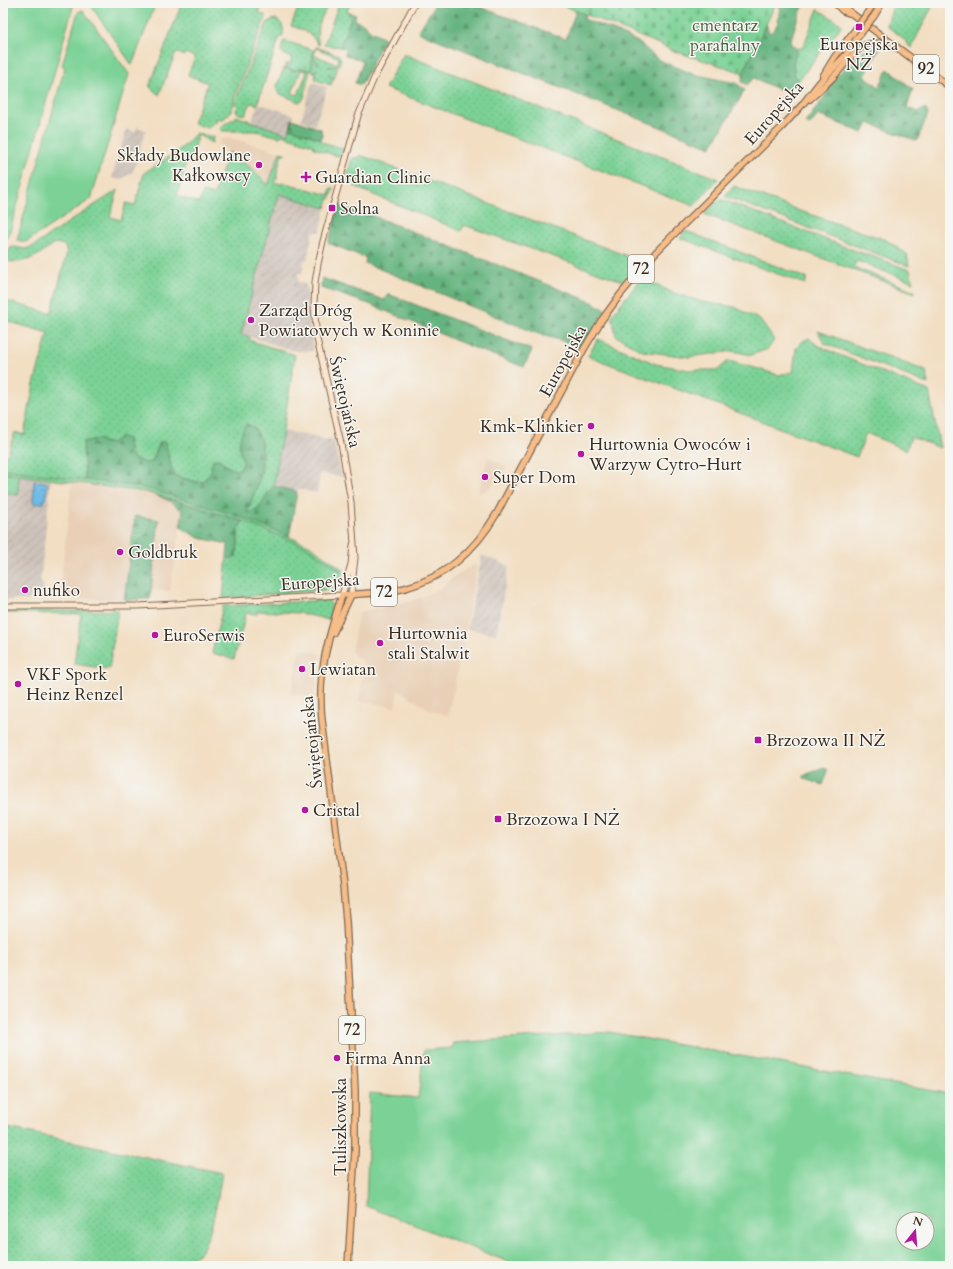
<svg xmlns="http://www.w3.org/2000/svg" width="953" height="1269" font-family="Cardo,serif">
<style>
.built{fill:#e8cfb5}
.industrial{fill:url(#industrial-furrows)}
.grass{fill:url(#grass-dots);stroke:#5c7e5a;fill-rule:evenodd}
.forest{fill:url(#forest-firs);stroke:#506f4e}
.wetland{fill:url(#wetland-marsh);stroke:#5c7e5a}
.cemetery{fill:url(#cemetery-stones);stroke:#5c7e5a}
.garden{fill:#7cd296;stroke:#5c7e5a;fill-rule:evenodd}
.water{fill:url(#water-ripples);stroke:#547382}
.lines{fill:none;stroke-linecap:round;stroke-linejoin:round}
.secondary-casing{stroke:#7b6957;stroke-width:7}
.primary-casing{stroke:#7b6957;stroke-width:8}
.secondary{stroke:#fce5cf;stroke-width:5}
.primary{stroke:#f7bd88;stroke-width:5.5}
.primary-bridge-casing{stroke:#7b6957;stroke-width:8;stroke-linecap:butt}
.primary-bridge{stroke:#f7bd88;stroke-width:5.5}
.poi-dot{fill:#b5179e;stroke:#f6f6f2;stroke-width:1.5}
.labels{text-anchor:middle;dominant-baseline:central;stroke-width:3;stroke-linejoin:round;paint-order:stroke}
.shield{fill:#f6f6f2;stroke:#73675e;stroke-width:1}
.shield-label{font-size:16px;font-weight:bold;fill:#3b2a1e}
.park-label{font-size:17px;fill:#4e5c42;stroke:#f6f6f2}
.poi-label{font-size:17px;fill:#3b2a1e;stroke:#f6f6f2;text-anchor:start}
.street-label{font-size:17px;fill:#3b2a1e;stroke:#f6f6f2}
</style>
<defs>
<pattern id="industrial-furrows" width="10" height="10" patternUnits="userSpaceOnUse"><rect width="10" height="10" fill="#cdc2b9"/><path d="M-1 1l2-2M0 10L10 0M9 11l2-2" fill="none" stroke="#b1a79f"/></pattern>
<pattern id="grass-dots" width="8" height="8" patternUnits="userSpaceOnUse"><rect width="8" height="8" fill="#7cd296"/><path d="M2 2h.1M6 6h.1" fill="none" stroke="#6cb481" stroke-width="1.8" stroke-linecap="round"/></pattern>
<pattern id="forest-firs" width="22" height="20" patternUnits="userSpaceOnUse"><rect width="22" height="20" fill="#65b47f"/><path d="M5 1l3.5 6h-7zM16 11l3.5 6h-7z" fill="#549367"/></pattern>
<pattern id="wetland-marsh" width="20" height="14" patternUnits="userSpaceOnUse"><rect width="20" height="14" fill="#7cd296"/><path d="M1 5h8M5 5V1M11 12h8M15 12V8" fill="none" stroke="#6cb481"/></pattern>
<pattern id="cemetery-stones" width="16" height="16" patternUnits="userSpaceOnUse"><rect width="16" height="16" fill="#7cd296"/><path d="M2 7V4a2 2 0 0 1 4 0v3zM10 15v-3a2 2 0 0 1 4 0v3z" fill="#6cb481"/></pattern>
<pattern id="water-ripples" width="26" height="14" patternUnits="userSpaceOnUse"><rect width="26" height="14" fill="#6dbce7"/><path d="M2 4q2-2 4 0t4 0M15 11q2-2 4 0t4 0" fill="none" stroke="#5b99bb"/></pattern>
</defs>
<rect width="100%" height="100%" fill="#f6f6f2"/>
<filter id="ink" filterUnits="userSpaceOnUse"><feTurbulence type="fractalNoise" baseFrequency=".025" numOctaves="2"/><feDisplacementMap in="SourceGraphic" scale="8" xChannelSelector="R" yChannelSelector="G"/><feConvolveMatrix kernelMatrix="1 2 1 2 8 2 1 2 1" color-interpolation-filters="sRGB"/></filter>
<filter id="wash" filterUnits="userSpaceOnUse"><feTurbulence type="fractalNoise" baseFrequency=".012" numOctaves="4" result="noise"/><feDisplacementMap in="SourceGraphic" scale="16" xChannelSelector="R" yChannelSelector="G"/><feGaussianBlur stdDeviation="0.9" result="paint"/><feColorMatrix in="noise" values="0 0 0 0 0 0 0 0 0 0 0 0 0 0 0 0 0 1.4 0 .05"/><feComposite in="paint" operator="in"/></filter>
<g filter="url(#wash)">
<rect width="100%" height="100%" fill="#f2dec2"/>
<g class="built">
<path d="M221,139h13l46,13 -11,33 -14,-14 -36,-26z"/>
<path d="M488,457l17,8 2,2 -19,23 -10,3z"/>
<path d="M72,482l74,10 16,5 15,8 6,7 -13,79 -19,-1 8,-70 -24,-3 -11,83 -65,-2z"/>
<path d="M477,564l-15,86 -14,65 -18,-5 -32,-21 -3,18 -36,-6 6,-37 -14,-12 8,-40 55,-12 15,-6 16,-8v-3l28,-18z"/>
<path d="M300,648l21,6 -3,10 -3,33 -24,-3z"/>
</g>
<g class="industrial">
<path d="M315,83l14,5 -3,1 -1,2 1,1 -11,33 -14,-5 11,-37z"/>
<path d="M258,103l36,12 -6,19 -36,-12z"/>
<path d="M137,127l9,3 -13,42 -13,8 -8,-2 14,-49 9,3z"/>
<path d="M279,194l47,14 -6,24h-7l-6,28h-3l-2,13h-4v9l6,1 3,4 1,25 5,39h-18l-54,-17z"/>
<path d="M283,431l51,10 8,36 -22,-4 -3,20 -19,-4 -1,3 -23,-6z"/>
<path d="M19,475l32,4 -11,103 2,2 2,6 -1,10 -4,-1v-4h-9v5h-27v-108l15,3z"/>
<path d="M482,555l27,11 -13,68 -29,-5z"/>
</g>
<g class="grass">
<path d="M182,3h81l-4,10 7,3 -32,82 -1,9 -5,8 -6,5 -3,-2 -3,1 1,3 -1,1 -1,-1 -7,6 -4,-1 -11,-4 15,-40 -20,-8 7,-18 -10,-4 -1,3 -8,-4 -17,43 -9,-8v-3v1z"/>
<path d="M300,3h29c-7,15 -15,25 -10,42h-1c-6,-13 -15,-15 -27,-19z"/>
<path d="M339,3h12l-4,8 4,7 -11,29 -16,-2z"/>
<path d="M556,3h36l-5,12z"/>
<path d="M894,3h36l3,2 -22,43 -9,-11 -14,-10 -1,-2z"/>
<path d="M818,9l24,16 -43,55 -4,-3 -2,-14 4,-14 6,-2z"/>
<path d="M275,19c8,3 10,11 7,18l-2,-1 -23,69 -6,-2 -6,12 -6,-1 -3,-3 2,-5 -3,-2v-3l32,-78 5,-3z"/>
<path d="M285,41l28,9 -2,21 -8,-3 -9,2 -9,-3 1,-3h4l2,-6 -8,-4 -3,-3 2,-9z"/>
<path d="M316,47l23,8 2,4 -2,6 -11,2h10l-4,12 -7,-6 6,7 -2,5 -15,-5 -1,-2 1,-5 -4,-1 6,-3 -7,2 2,-13 6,7v-1l-6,-7 1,-6zM316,48l23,10 -2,6 -23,-9z"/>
<path d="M404,54l314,125 -24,27 -309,-118z"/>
<path d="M284,68l10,3 8,-2 8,2c-3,10 -3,19 -7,29l-4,2 -21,-9 -2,-5zM301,70l6,2 -9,23 -6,-2z"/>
<path d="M236,116l51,18 3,-6 31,11 1,3 23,7 -2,5 -6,2 -23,-8 -1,-3 -31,-10 -2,2 -24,-6h-35l-1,-3c2,-2 13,-10 16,-10z"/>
<path d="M196,133l17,4 -1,6 -14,-8 -7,23 -4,2 -10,36 22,7 4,-11 11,3 15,-43 26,19 13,14 12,-33 5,1v1h-3l-6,22 2,1 -4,5 7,2 1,-2 47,13 2,-7 3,1 -4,10h-2l-2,9 -47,-14 -38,140 9,3 -1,3 46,15 -21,131 -5,5 -11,19 -11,3 14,-40 1,-29 -23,2 5,17 -6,7c-8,-1 -12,-4 -17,-10l-10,11 -7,10 -7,1 -22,-6 -15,-34 -8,20 -6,1 -12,-4 -5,-7 -1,-13 -11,1 -6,3h-6l-6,-4 -8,1 -6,41 -82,-12v-14l4,1 8,-24 9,3 10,-51 14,-51 -45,-13v-20l46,13 3,-2 15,-59 -3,-7 -9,-2c-16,12 -28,22 -49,18l4,-13 4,-1 11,2 9,-3 42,-29 42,-27 -8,27 11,3 5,-17 9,2 9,-32 32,-21 9,-7z"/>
<path d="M360,155l283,107 -18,20 -161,-57 -3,6 -99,-41 -16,-9 6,-23h5z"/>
<path d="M734,186l66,25 86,29 21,14 2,12 -185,-70z"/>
<path d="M720,199l123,47 67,24 3,12 -56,-21 -4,6 62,24v2l-211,-79z"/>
<path d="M686,231l121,47 -2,6 -125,-46z"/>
<path d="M645,274l3,6 3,2 20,10 31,10 33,5 25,13 14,20 -6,9 -17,6 -18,-4 -44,6 -46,-6 -27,-15 -4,-20 7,-10z"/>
<path d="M818,331l108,40 2,13 -104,-41z"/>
<path d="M809,338l8,7 20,9 92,37 11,57 -29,-11 -5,13 -40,-17 -9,24 -269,-101 10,-17 58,25 33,6h29l10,-9 31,8 19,6 15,-3 3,-24 7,-7z"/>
<path d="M3,473l16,2 -1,20 -15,-3z"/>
<path d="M243,521l63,26 37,25 -8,17 -112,9 4,-42 4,3 7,-14v-15z"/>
<path d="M329,600v2l3,3 -3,15 -29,-7 -43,-2v3l-11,-1 -12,46 -22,-6 11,-47z"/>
<path d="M3,610l71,1 44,-1 -9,59 -35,-5 7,-50 -78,-1z"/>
<path d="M3,1127l219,46c-3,18 -11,71 -24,81 -8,6 -19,9 -29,12h-166z"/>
</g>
<g class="forest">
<path d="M436,3h33l97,36 10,-28 9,3 -1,5 7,3 22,8 25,12 21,18 34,14 43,9 9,7 -34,57 -293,-115z"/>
<path d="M780,3h25l-8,17 -7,23 7,6 -4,14 2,14 4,3 -14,11 -12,-4 -19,-9 -7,7 -5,-3 1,-9 23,-50 2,7 2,3c11,-7 8,-19 10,-30z"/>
<path d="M347,11l9,4 -2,5 9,3 8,8 14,7 -24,47 -6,-2c3,-8 6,-14 8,-22l-18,-6 1,-6 -6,-2 11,-29z"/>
<path d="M875,46l5,2 -15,28 14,11 9,-18 25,20 -6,19 12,4 6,-4 3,6 -11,27 -49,-18 -5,10 -45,-18 -8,10 -5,-2 18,-24 7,-15 25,-28 7,-5z"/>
<path d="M292,119l29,10 1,6 -1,4 -31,-11z"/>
<path d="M339,205l20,7h4l229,90 14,8 -24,38 -15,-6 -26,-7 -176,-72 1,-5 -38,-15z"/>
<path d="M322,278l62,22 4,-6 144,56 -8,17 -50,-19 -105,-44 -48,-16z"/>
<path d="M246,424c3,1 6,2 8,4 10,10 9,33 7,46 -3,13 -10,25 -14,39l11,-3 11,-19 5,-5 23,6 -8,45 -51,-21 -99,-29 -54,-6 -2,-39 13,-3h3l6,4h6l10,-6 7,2 1,13 5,7 12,4 6,-1 8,-20h5l7,27 3,7 22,6 7,-1 7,-10 2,-12 8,1c5,6 9,9 18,10l5,-7c-7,-16 -6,-23 2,-39z"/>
<path d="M146,492l97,29 -5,9v15l-2,12 -5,2 -4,-3 1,-12 -29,-6 -19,-11 3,-15c-10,-11 -23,-16 -37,-20z"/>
<path d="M135,516l24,4 -8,70 -1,9 -26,1z"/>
<path d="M824,768l3,1 1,2 -5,14 -19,-6v-3l3,-2z"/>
</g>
<path class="wetland" d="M3,469l136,18 13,3 86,26 71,29 35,25 -1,2 -37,-25 -63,-26 -65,-20 -32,-9 -143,-19z"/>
<path class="cemetery" d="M592,3h184l-33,70 -72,-23 -10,-5 -74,-30z"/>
<g class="garden">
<path d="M3,3h71l-66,235 -5,-1z"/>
<path d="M89,3h67l-24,62z"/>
<path d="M83,10l46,64 -38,125 -65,43 -9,-2 48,-173 -3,-2 16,-53z"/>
<path d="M609,1032l341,62v172h-431l-153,-60 4,-113 48,5 6,-48 28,-2 1,-5zM903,1219h24v24h-24z"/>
</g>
<path class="water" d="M34,481l11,1 3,2 -4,19 -10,1 -1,-1z"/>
</g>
<g filter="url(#ink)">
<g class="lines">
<defs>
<g id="secondary">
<path d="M351,595l4,-37 -4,-56 -10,-59 -24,-104 -3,-33 1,-24 3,-18 5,-23 35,-125 17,-40 40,-73"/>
<path d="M3,606h135l204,-11 9,-31 2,-19"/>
</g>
<g id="primary">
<path d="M835,3l8,8 6,2"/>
<path d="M842,3l9,10 99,74"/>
<path d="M868,12l6,-9"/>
<path d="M874,16l8,-13"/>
<path d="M823,76l11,-18 18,-24"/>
<path d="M810,99c10,-9 19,-17 27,-26 18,-20 25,-38 55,-26"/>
<path d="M333,633l18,-38"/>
<path d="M348,1266l7,-115v-60l-2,-41 -7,-129 -3,-35 -21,-166c-5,-45 6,-82 20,-125 21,-1 43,-2 63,-7 42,-11 71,-39 92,-75l87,-164 17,-28 19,-26 36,-43 126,-125 20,-22 18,-23 25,-26 12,-18"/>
</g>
</defs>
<use href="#secondary" class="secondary-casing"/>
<use href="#primary" class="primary-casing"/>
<use href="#secondary" class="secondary"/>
<use href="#primary" class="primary"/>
<defs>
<g id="primary-bridge">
<path d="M852,34l16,-22"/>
<path d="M857,38l17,-22"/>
</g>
</defs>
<use href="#primary-bridge" class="primary-bridge-casing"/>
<use href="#primary-bridge" class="primary-bridge"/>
</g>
</g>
<g class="poi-dot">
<rect x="855" y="23" width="8" height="8" rx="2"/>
<circle cx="259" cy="165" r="4"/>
<path d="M304 171h4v4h4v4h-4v4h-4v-4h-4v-4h4z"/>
<rect x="328" y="204" width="8" height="8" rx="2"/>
<circle cx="251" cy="320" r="4"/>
<circle cx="591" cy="426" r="4"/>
<circle cx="581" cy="454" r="4"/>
<circle cx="485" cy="477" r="4"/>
<circle cx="120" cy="552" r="4"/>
<circle cx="25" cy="590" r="4"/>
<circle cx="155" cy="635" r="4"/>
<circle cx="380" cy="643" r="4"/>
<circle cx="302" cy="669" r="4"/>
<circle cx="18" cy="684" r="4"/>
<rect x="754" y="736" width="8" height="8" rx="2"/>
<circle cx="305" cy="810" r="4"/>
<rect x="494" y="815" width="8" height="8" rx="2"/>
<circle cx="337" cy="1058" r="4"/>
</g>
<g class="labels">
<g class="shield">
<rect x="913" y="55" width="26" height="28" rx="3"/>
<rect x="628" y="255" width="26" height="28" rx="3"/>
<rect x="371" y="578" width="26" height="28" rx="3"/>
<rect x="339" y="1016" width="26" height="28" rx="3"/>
</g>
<g class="shield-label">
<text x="926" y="69">92</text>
<text x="641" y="269">72</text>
<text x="384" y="592">72</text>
<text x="352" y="1030">72</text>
</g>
<g class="park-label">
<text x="725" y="25">cmentarz<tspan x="725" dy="20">parafialny</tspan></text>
</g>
<g class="poi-label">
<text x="859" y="44" text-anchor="middle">Europejska<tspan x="859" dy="20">NŻ</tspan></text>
<text x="251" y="155" text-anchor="end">Składy Budowlane<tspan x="251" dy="20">Kałkowscy</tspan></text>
<text x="315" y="177">Guardian Clinic</text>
<text x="340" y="208">Solna</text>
<text x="259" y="310">Zarząd Dróg<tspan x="259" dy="20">Powiatowych w Koninie</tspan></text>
<text x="583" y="426" text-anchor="end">Kmk-Klinkier</text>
<text x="589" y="444">Hurtownia Owoców i<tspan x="589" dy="20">Warzyw Cytro-Hurt</tspan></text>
<text x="493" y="477">Super Dom</text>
<text x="128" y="552">Goldbruk</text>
<text x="33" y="590">nufiko</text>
<text x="388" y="633">Hurtownia<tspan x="388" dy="20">stali Stalwit</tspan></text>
<text x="163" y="635">EuroSerwis</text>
<text x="310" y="669">Lewiatan</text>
<text x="26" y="674">VKF Spork<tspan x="26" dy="20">Heinz Renzel</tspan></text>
<text x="766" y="740">Brzozowa II NŻ</text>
<text x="313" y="810">Cristal</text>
<text x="506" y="819">Brzozowa I NŻ</text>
<text x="345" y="1058">Firma Anna</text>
</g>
<g class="street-label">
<text transform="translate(774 113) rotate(-48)">Europejska</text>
<text transform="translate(563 361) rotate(-61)">Europejska</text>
<text transform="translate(345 402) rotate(77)">Świętojańska</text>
<text transform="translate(320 582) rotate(-4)">Europejska</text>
<text transform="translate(312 742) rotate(-96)">Świętojańska</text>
<text transform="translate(340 1127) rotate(-90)">Tuliszkowska</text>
</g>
</g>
<rect width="953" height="1269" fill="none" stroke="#f6f6f2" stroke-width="16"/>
<g transform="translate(915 1231) rotate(17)"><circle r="19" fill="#f6f6f2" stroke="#aba49d"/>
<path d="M0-3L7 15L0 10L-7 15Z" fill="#b5179e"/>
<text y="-6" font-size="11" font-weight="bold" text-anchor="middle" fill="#3b2a1e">N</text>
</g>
</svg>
